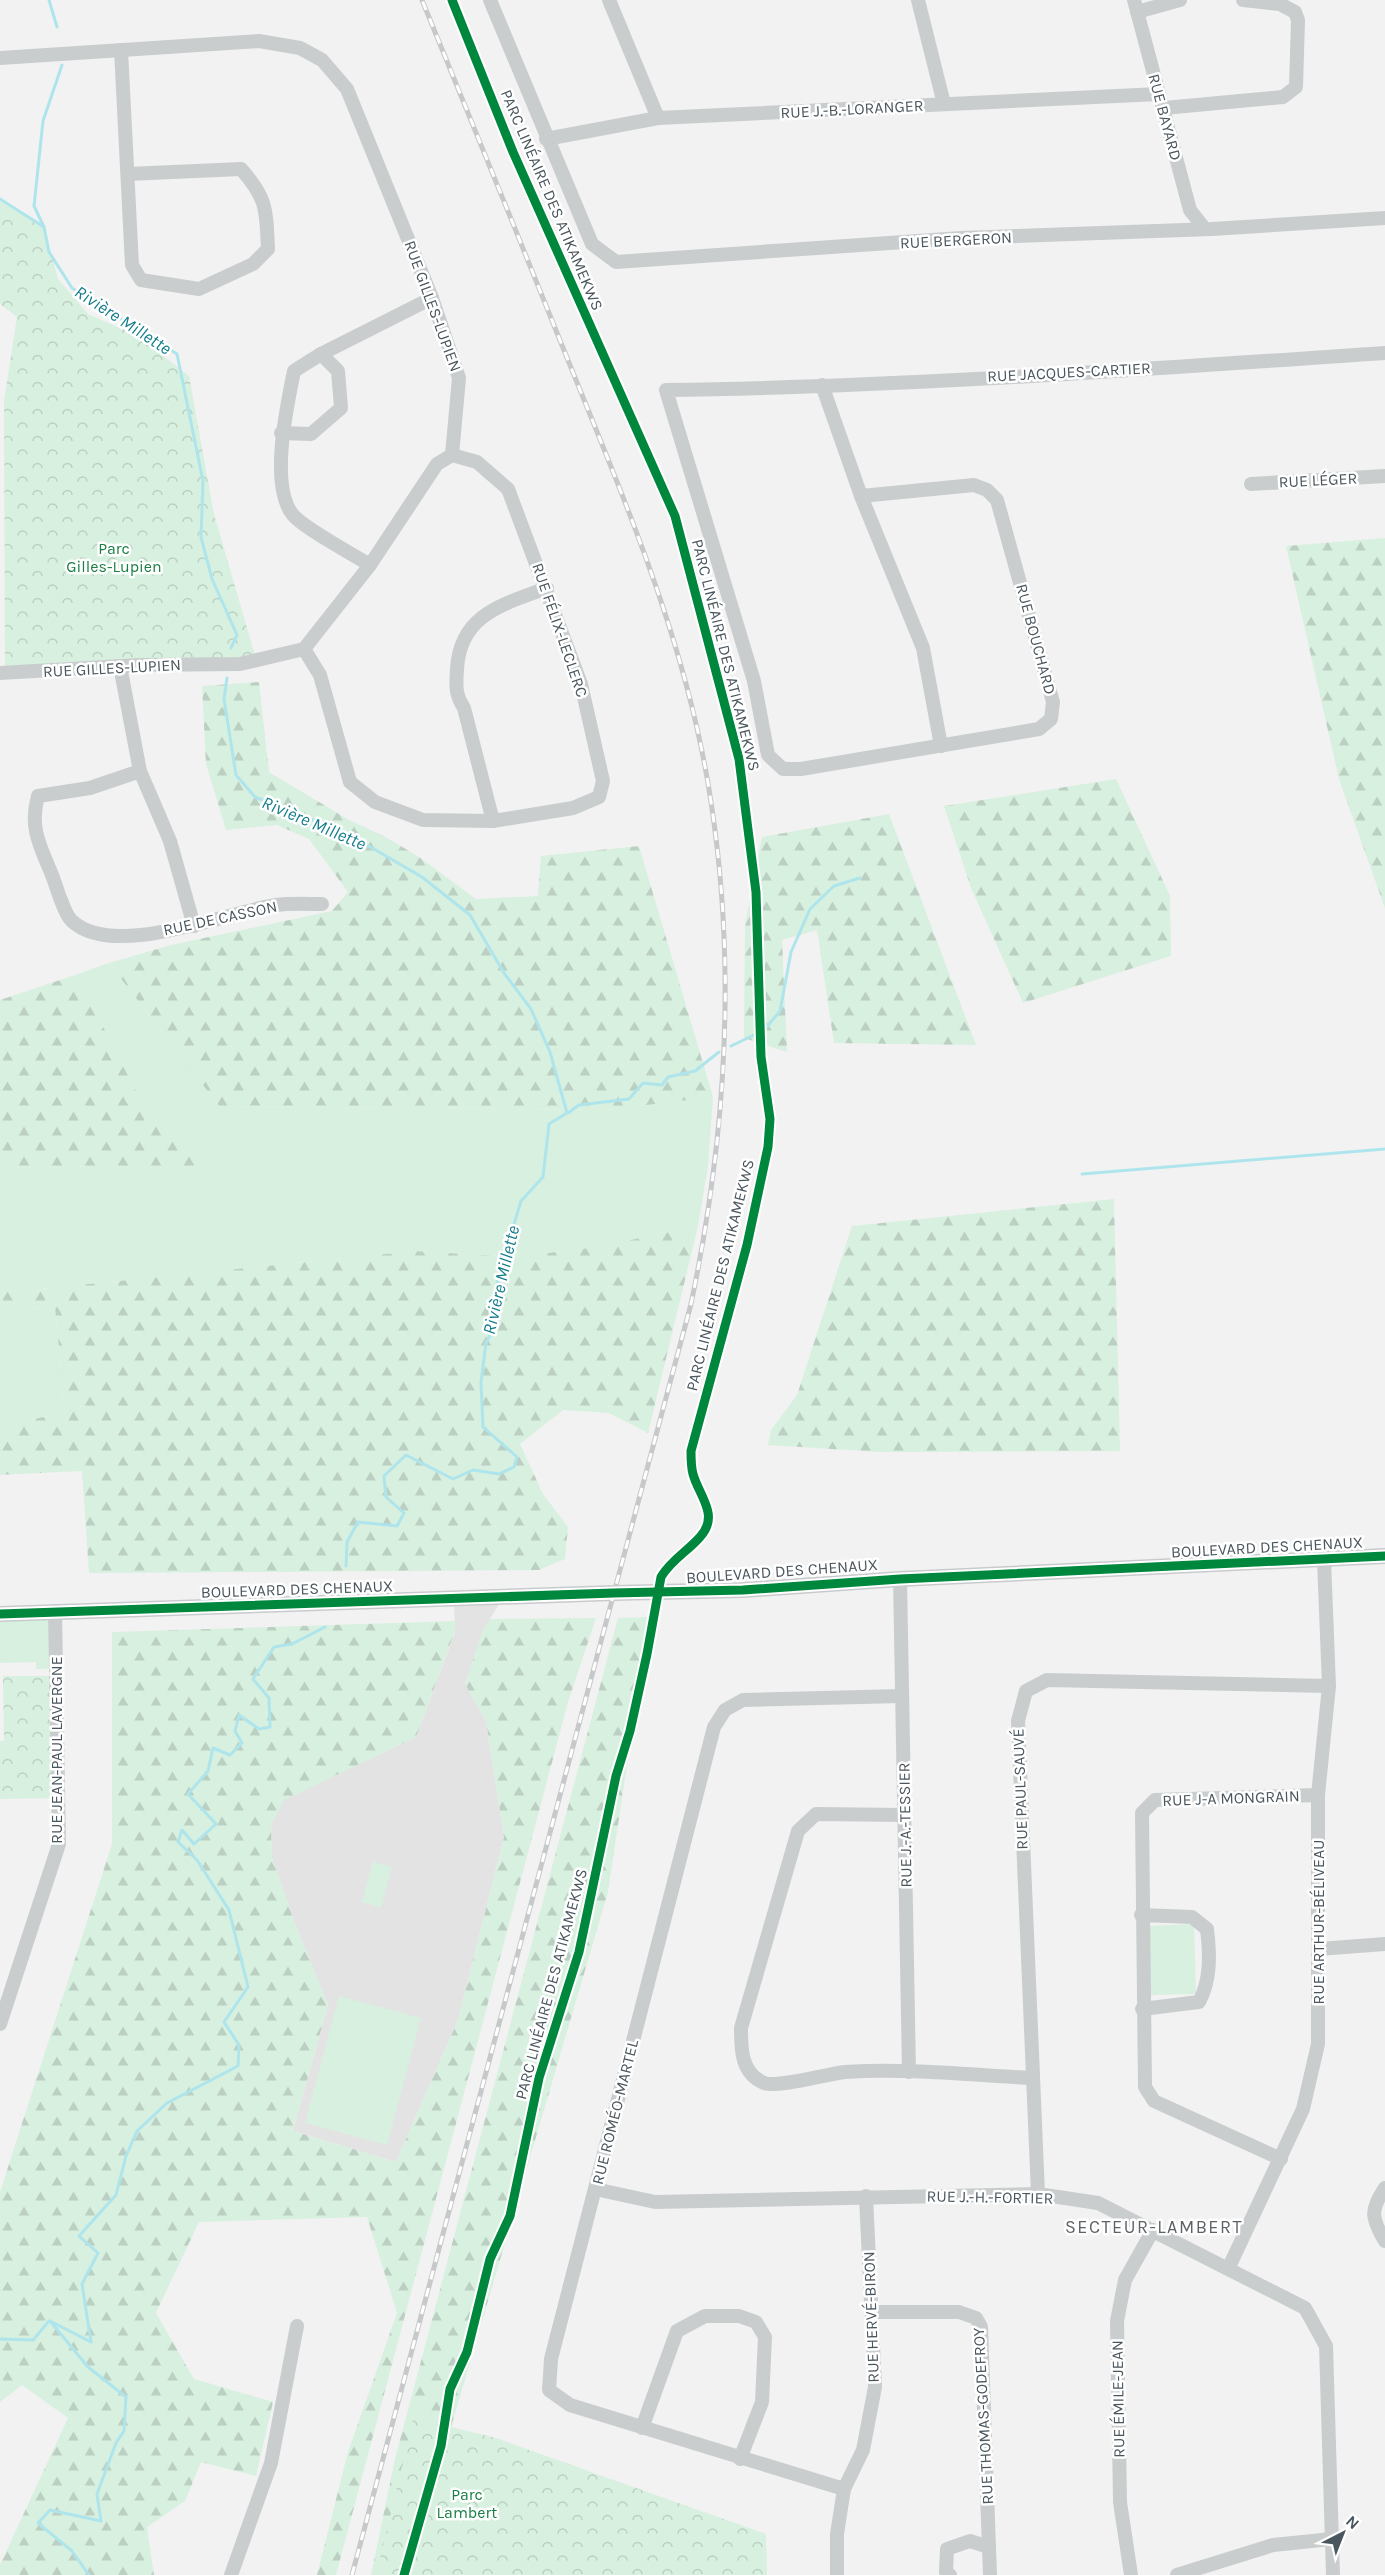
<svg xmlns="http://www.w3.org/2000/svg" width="1385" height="2575" font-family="Karla,sans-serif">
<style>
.education{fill:#e4e3e4}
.green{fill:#d8f0df}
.forest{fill:url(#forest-firs)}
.park{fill:url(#park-crowns)}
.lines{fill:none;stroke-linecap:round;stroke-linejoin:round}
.stream{stroke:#aee5ec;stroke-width:3}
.minor{stroke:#cacdce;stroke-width:14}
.major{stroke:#c8cbcd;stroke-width:16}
.rail-casing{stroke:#c6c8c9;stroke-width:5}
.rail{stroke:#fff;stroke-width:3;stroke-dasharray:9;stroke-linecap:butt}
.cycleway-casing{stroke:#fff;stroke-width:13}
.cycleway{stroke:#00873e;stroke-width:9}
.labels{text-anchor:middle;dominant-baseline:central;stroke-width:5;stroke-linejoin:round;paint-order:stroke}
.street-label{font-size:16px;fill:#4a565e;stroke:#fff}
.park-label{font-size:16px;fill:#1b7f44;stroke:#fff}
.water-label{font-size:18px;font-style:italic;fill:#127c8b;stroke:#fff}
.neighbourhood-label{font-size:18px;letter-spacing:1.5px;fill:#5e6266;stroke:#fff}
</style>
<defs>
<pattern id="forest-firs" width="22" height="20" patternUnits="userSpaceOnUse" patternTransform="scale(1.5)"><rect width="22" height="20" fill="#d8f0df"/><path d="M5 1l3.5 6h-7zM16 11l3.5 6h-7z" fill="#bbd0c2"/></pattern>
<pattern id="park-crowns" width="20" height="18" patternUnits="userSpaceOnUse" patternTransform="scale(1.5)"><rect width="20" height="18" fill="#d8f0df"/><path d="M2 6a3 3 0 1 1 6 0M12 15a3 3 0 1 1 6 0" fill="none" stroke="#bbd0c2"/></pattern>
</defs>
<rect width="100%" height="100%" fill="#f2f2f2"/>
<path class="education" d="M500,1602l-18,31 -17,51 21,37 18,116 -46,183 -62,142 -103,-31 35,-126 -34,-84 -22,-63 -1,-33 12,-25 133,-63 39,-105 -1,-29z"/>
<g class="green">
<path d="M109,963l110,143 386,4 108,-13 -5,69 -10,60 -101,21 -82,10 -100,-6 -415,42v-124l211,-1 -65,-58 -49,-95 -25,-39z"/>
<path d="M55,1307l10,105 -65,15v-119z"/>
<path d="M55,1611l1,58h-20v-7l-36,1v-49z"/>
<path d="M373,1862l19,5 -11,40 -19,-5z"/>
<path d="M1194,1924l2,70 -46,1 -1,-69z"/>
<path d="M339,1996l82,22 -34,127 -82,-22z"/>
</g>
<g class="forest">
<path d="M1385,538v370l-46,-129 -53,-233z"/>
<path d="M259,682l10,90 80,48 33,15 34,20 60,44 62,-3 3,-40 98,-10 74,251 -108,13 -386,-4 -110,-143 62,-18 161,-34 16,-19 -39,-53 -32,-14 -51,5 -20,-66 -4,-78z"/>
<path d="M1116,779l54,117 1,60 -148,47 -52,-115 -27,-82z"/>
<path d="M889,814l87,231 -142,-2 -17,-113 -35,10 5,112 -43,-14 1,-113 17,-88z"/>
<path d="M72,976l25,39 49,95 66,59h-212v-169z"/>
<path d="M1114,1199l6,252 -240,1 -112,-7 3,-15 26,-35 55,-169z"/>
<path d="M698,1226l-50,207 -39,-20 -46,-3 -43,34 23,50 25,33 -3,32 -26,11 -450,3 -7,-102 -82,4v-48l65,-15 -10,-105 -55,1v-15l415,-42 100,6 82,-10z"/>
<path d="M649,1617l-41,275 -157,535 41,10 94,33 -15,105h-200l24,-116 223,-841z"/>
<path d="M596,1618l-28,84 -232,873h-19l31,-123 49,-139 -30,-96 -168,5 -43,91 38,66 79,23 -17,74 -55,-14 -16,39 -38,26 7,48h-154v-10l68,-147 -46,-33 -22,17v-210l112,-348v-212l343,-11v10l-39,106 -132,63 -13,25 1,33 22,63 34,84 -35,126 103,31 62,-142 46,-183 -18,-116 -21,-37 17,-51 8,-14z"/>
</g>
<g class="park">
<path d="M0,201l43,23 15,55 30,35 50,22 51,40 25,138 42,145 -251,13 -1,-271 13,-84 -17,-13z"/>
<path d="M3,1676h53l2,122 -58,1v-58h4z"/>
<path d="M415,2412l36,16 41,9 274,97 1,41h-391z"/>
</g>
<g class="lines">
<g class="stream">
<path d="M49,0l8,27"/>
<path d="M62,65l-19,56 -9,85 10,21 5,25 23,36 105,66 26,127 -2,56 11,42 25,56 -6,13"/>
<path d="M0,199l44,28"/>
<path d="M227,678l-3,21 12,76 19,22 93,37 74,43 48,38 34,58 27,36 19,43 17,61 -18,11 -6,53 -22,24 -23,77 -6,53 -6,12 -5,39 2,45 34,30 -3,10 -15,7 -26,-4 -20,9 -47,-24 -22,21 2,21 18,16 -7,13 -39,-4 -11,20 -1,24"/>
<path d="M764,1030l16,-19 11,-59 19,-43 24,-23 26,-8"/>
<path d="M731,1046l23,-11"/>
<path d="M568,1113l11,-8 50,-6 14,-16 19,2 6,-8 27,-6 24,-19"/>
<path d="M1082,1174l303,-25"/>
<path d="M0,2339l33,1 16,-19"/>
<path d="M89,2575l-17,-24 -34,-28 12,-13 51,11 -4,-27 19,-51 8,-12 2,-34 -38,-30 -38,-46 41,21 -9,-58 16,-31 -19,-17 37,-41 10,-39 11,-25 30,-28 71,-37 1,-21 -15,-23 24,-35 -19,-77 -32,-50 -19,-18 4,-12 12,14 22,-20 -28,-30 20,-23 5,-23 17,7 12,-12 -7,-12 4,-16 20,14 11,-2 -1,-29 -16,-19 21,-32 18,-3 33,-17"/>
</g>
<g class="minor">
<path d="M490,0l102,244 24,18 345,-24 251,-9 173,-11"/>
<path d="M609,0l49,118"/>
<path d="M918,0l26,104"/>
<path d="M1134,0l56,210 15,19"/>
<path d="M1137,12l43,-12"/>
<path d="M121,50l11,215 9,15 58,9 54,-25 15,-15c-2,-38 0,-50 -27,-80l-113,5"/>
<path d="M0,58l259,-17 41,7 22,12 25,29 85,209 27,80 -7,77"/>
<path d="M1164,108l119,-11 13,-10 2,-67 -3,-8 -15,-8 -37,-4"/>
<path d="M546,139l112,-21 501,-24"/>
<path d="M822,385l39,111 62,152 18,98"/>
<path d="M281,433l30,1 30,-26 -3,-37 -17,-17"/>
<path d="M1251,484l134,-8"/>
<path d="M861,496l113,-11 13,5 10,10 56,202 -2,17 -12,10 -238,40h-18l-15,-14 -14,-74 -88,-291c239,-3 480,-21 719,-37"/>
<path d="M370,565c-18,-11 -66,-37 -77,-50 -24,-29 -6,-109 1,-144l27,-17 111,-56"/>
<path d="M304,649l16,26 30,107 25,20 48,18 70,1 80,-13 26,-11 4,-16 -22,-97 -73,-195 -31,-27 -25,-7"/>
<path d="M120,666l20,105 30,70 24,85"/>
<path d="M0,673l139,-8 101,-1 64,-15 66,-84 67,-101 15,-9"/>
<path d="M140,771l-50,17 -52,8c-9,31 2,50 14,79 4,10 12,39 20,46 42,39 154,-9 204,-16 15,-2 31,-1 46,-1"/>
<path d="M493,821l-29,-113c-9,-14 -8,-22 -7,-39 3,-55 47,-65 90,-81"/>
<path d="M900,1579l9,493"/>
<path d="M904,1815l-88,-1 -18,17 -57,197c0,22 0,45 23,55 13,5 63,-9 81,-11 62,-4 125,3 187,6"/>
<path d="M1141,1915l51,2 15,12c3,25 4,51 -8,73l-57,7"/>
<path d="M1319,1949l66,-5"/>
<path d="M0,2024l59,-180 -4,-233"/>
<path d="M1281,2159l-127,-58 -9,-14 -3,-274 13,-13 163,-5"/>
<path d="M1385,2188c-15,22 -14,30 0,53"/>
<path d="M595,2189l60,13 383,-8 60,9 207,105 21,38 7,229"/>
<path d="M1038,2194l-20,-473 8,-30 21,-11 282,6"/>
<path d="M1229,2267l74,-158 15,-65v-249l11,-109 -5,-126"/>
<path d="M872,2312h87l17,6 5,9 9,248"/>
<path d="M642,2428l35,-97 28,-15h34l17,6 9,15 -3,65 -22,57"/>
<path d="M844,2489l-274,-84 -21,-15 2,-31 163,-632 11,-17 18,-10 159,-4"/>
<path d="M231,2575l40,-112 26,-137"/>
<path d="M837,2575v-41l7,-45 19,-39 12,-63 -9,-191"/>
<path d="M950,2575l-4,-3 1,-23 23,-8 19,6"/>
<path d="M1131,2575l-11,-73 -3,-181 8,-41 28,-50"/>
<path d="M1177,2575l96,-30 59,-6"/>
</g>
<path class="major" d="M0,1614l614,-21 129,-3 157,-11 485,-23"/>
<defs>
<path id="rail" d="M352,2575l339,-1271c35,-167 46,-333 20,-502 -22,-148 -79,-284 -135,-422 -51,-127 -102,-253 -154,-380"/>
</defs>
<use href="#rail" class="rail-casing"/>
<use href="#rail" class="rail"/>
<defs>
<g id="cycleway">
<path d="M0,1614l614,-21 129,-3 157,-11 485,-23"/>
<path d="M404,2575l37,-129 9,-57 17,-37 23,-93 20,-43 29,-138 40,-126 37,-176 14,-45 17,-77 14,-77c10,-17 27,-26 39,-40 20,-22 -1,-41 -7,-63 -2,-7 -2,-16 -2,-23l56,-206 21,-98 2,-28 -9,-62 -5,-165 -17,-133 -64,-243 -162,-364 -61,-152"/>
</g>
</defs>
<use href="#cycleway" class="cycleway-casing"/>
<use href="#cycleway" class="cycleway"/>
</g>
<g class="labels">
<g class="street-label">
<text transform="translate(852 109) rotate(-3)">RUE J.-B.-LORANGER</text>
<text transform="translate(1165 117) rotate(75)">RUE BAYARD</text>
<text transform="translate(552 200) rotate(67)">PARC LINÉAIRE DES ATIKAMEKWS</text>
<text transform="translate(956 240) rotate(-3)">RUE BERGERON</text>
<text transform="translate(433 306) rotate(70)">RUE GILLES-LUPIEN</text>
<text transform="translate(1069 372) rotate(-3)">RUE JACQUES-CARTIER</text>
<text transform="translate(1318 480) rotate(-3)">RUE LÉGER</text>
<text transform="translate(560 630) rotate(71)">RUE FÉLIX-LECLERC</text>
<text transform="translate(1036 639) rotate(75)">RUE BOUCHARD</text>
<text transform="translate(726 655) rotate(76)">PARC LINÉAIRE DES ATIKAMEKWS</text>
<text transform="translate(112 668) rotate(-3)">RUE GILLES-LUPIEN</text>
<text transform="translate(220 918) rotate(-12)">RUE DE CASSON</text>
<text transform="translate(720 1275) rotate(-76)">PARC LINÉAIRE DES ATIKAMEKWS</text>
<text transform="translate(1267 1547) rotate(-3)">BOULEVARD DES CHENAUX</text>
<text transform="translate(782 1571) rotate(-4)">BOULEVARD DES CHENAUX</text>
<text transform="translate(297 1589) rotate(-2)">BOULEVARD DES CHENAUX</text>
<text transform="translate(56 1750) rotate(-90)">RUE JEAN-PAUL LAVERGNE</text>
<text transform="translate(1020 1789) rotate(-92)">RUE PAUL-SAUVÉ</text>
<text transform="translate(1231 1798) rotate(-2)">RUE J-A MONGRAIN</text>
<text transform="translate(905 1825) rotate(-91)">RUE J.-A.-TESSIER</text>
<text transform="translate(1318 1922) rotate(-90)">RUE ARTHUR-BÉLIVEAU</text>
<text transform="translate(551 1984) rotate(-75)">PARC LINÉAIRE DES ATIKAMEKWS</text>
<text transform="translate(615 2112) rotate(-76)">RUE ROMÉO-MARTEL</text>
<text transform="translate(990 2197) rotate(1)">RUE J.-H.-FORTIER</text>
<text transform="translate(871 2317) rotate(-92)">RUE HERVÉ-BIRON</text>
<text transform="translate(1118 2399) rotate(-91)">RUE ÉMILE-JEAN</text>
<text transform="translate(983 2416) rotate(-93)">RUE THOMAS-GODEFROY</text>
</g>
<g class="park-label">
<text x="114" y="548">Parc<tspan x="114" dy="18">Gilles-Lupien</tspan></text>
<text x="467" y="2494">Parc<tspan x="467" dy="18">Lambert</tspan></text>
</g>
<g class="water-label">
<text transform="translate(123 320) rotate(33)">Rivière Millette</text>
<text transform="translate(314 823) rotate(23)">Rivière Millette</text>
<text transform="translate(501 1280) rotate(-77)">Rivière Millette</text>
</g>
<g class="neighbourhood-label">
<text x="1154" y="2227">SECTEUR-LAMBERT</text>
</g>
</g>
<g transform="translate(1343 2533) rotate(42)" stroke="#ffffff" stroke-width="4.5" paint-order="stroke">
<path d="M0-4.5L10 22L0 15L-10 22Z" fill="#4a565e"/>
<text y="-9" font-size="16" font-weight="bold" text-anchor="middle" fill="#4a565e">N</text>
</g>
</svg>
